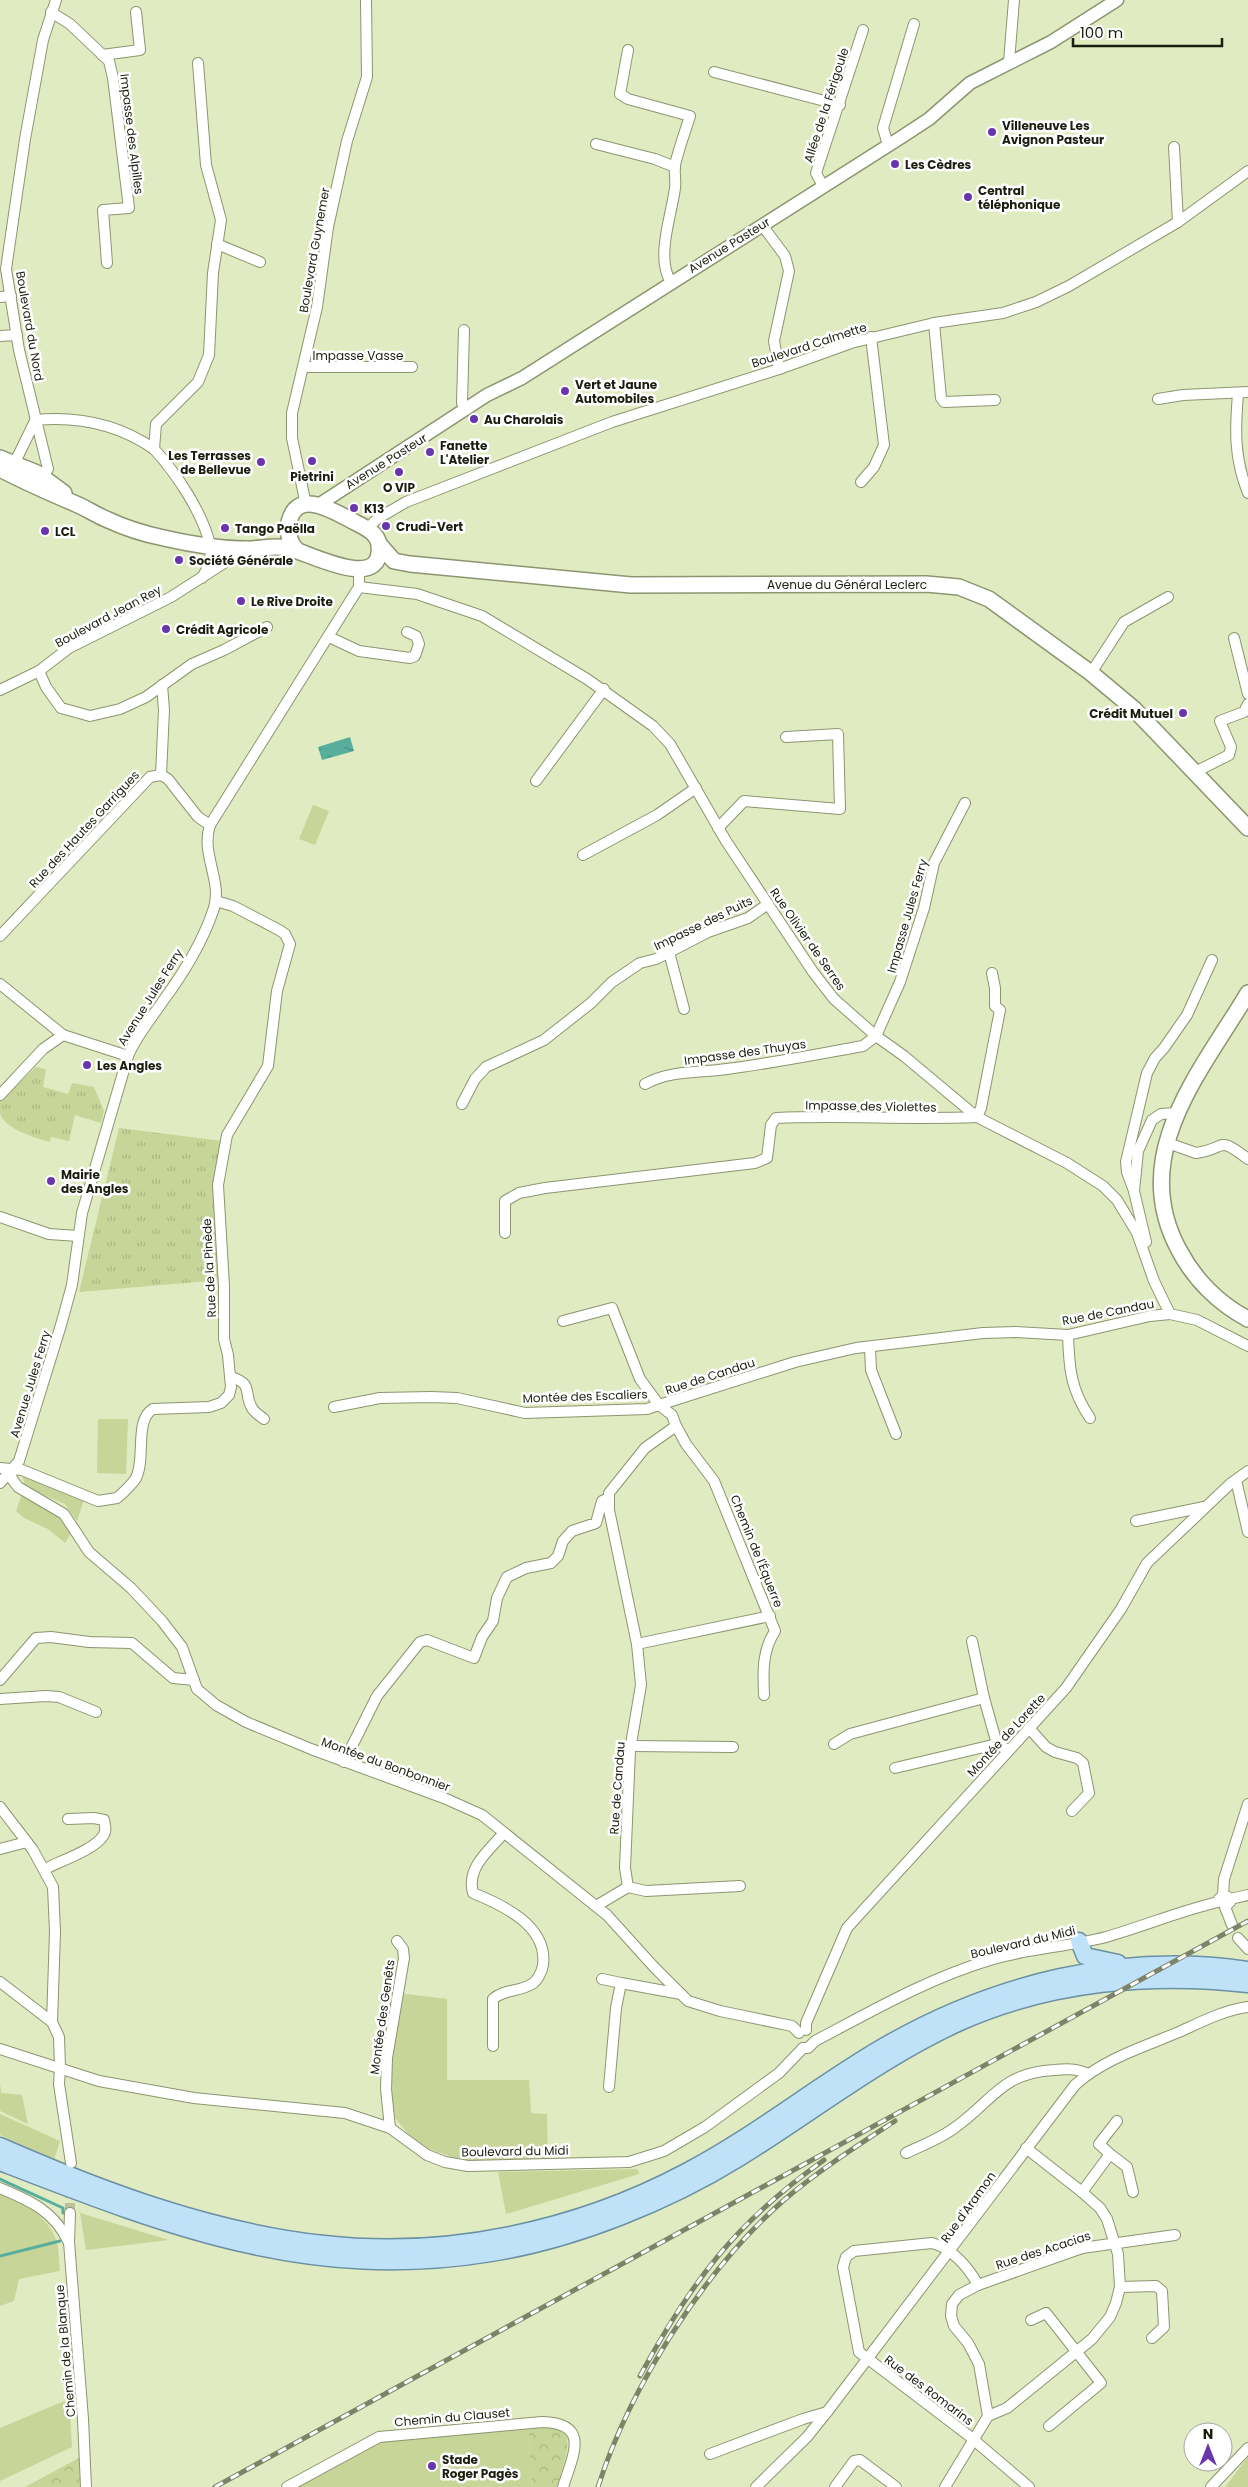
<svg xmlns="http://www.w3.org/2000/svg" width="1248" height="2487" font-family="Poppins,sans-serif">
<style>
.grass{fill:#c7d599}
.forest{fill:url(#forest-crowns)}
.park{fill:url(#park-tufts)}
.water{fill:url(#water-ripples)}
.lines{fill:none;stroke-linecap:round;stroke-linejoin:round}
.stream{stroke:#58ae9d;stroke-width:3}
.minor-tunnel{stroke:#b9c29e;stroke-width:10;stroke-dasharray:10 5;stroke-linecap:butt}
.minor-casing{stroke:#8c956f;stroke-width:12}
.tertiary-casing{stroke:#8c956f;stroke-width:15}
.secondary-casing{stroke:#8c956f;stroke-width:18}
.primary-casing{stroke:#6a90a4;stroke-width:19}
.minor{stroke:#fff;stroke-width:10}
.tertiary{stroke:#fff;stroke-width:12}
.secondary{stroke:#fff;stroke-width:15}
.primary{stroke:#bfe2f9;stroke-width:16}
.rail-casing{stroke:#7d8367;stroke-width:5}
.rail{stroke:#fff;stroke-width:3;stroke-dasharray:9;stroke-linecap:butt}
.poi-dot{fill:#6835ac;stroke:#fff;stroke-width:2}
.labels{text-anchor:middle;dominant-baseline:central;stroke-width:5;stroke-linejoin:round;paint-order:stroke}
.street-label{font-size:12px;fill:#1b1e0f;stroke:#fff}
.poi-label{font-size:12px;font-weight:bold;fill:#1b1e0f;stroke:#fff;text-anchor:start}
</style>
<defs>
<pattern id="forest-crowns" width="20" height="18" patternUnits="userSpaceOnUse" patternTransform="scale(1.25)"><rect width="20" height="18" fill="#c7d599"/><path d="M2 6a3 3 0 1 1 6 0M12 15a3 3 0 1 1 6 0" fill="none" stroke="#aab683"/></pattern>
<pattern id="park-tufts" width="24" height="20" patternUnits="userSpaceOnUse" patternTransform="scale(1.25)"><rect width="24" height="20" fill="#c7d599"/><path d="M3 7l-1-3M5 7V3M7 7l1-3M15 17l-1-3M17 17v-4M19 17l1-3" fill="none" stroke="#aab683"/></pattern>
<pattern id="water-ripples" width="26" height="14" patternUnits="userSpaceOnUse" patternTransform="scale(1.25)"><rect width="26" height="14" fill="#58ae9d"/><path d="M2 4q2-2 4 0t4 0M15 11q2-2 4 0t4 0" fill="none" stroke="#488d7e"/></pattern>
</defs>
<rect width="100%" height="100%" fill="#e1ebc2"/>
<g class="grass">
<path d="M313,805l16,6 -14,34 -16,-6z"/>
<path d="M98,1419h30l-2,55 -29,-1z"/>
<path d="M22,1474l62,26 -7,21 -12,-17 -40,-17z"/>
<path d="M21,1496l39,19 13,15 -8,13 -17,-14 -24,-11 -8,-7z"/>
<path d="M398,1993l49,6v81h82l2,33 16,1 1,45 -84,2 -35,-12 -19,-13 -18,-22 -3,-56z"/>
<path d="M0,2083l1,10 21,2 6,29 -28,-13z"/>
<path d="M0,2114l60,27 -6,19 -54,-25z"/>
<path d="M638,2169l1,5 -133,40 -8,-42z"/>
<path d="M0,2193c24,8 53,27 58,54 1,8 1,16 2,24l-41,8 -5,22 -14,5z"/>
<path d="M80,2213l89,27 -83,10z"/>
<path d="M69,2399l3,48 -72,34v-53z"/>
<path d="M528,2427l4,60h-237l75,-42 23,-8z"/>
<path d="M1248,2457v30h-23z"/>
</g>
<g class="forest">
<path d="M551,2426l14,4c7,18 -3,39 -8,57h-25l-4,-60z"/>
<path d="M79,2458l1,29h-55z"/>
</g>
<g class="park">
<path d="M36,1067l10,2 -3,18 25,7 4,-11 22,4 10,24 -3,12 -26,-8 -6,26 -18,-4 -1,5c-14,-4 -46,-13 -50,-29 0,-3 0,-8 0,-12z"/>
<path d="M119,1128l103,13 -9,59 8,80 -142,12z"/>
</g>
<path class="water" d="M350,737l4,14 -32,9 -4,-13z"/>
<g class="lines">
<g class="stream">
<path d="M0,2179l63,29v5"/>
<path d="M0,2256l60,-15"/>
</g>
<path class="minor-tunnel" d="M70,2213v-29"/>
<defs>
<g id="minor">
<path d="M51,12l19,12 39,37 4,17 16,130 -26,2 4,53"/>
<path d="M628,50l-8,44 8,5 62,17c-5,16 -11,32 -15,49 -1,7 1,15 0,23 -3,26 -20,70 -4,94"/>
<path d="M102,55l38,-5 -4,-38"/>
<path d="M1009,62l5,-62"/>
<path d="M198,63l8,102 15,55 -8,53 -4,82 -11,27 -42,42 -2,25c22,24 49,64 56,96 3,12 -2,23 -8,33"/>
<path d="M714,72l126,33"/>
<path d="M596,144l59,15 20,8"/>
<path d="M888,145l-5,-17 31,-104"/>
<path d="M1174,147l4,75"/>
<path d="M823,186l-7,-13 47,-143"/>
<path d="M762,225l23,31 4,15 -15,70 5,28"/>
<path d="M217,244l43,18"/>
<path d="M0,297l11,-1"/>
<path d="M934,323l7,75 3,4 51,-2"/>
<path d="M464,330l-2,73 4,7"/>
<path d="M0,336l17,-1"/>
<path d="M304,367h108"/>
<path d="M1238,394c-3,36 -4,64 10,99"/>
<path d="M1158,399l25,-4 65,-3"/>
<path d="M35,420c43,-4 83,4 119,29"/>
<path d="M8,465l8,-5 19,-39"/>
<path d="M40,482l8,-13 -29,-119 -13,-81 19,-130 18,-99 13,-40"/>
<path d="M861,482l13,-15 10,-22 -13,-108"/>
<path d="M306,505l-14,-67v-25l25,-106 11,-80 19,-86 20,-64 -1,-77"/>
<path d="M367,529l10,-10 29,-17 206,-80 167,-53 72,-26 83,-20 69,-10 33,-11 33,-16 109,-64 70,-51"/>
<path d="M359,587l58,7 65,22 105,63 66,47 17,18 56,97 87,131 21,27 42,37 28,20 73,61 90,46 36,23 14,14 20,33 17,48 16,33 27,6 51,26"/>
<path d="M329,637l30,14 51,7 5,-2 4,-12 -3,-8 -9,-4"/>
<path d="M1234,638l14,56"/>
<path d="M39,671l7,16 15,21 29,8 30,-7 26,-12 46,-33 32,-14 43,-23"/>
<path d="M1091,673l33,-51 44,-25"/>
<path d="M0,690l39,-19 30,-23 102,-51 75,-48"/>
<path d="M1195,772l34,-17 2,-8 -11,-26 24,-9 4,-8"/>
<path d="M161,775l3,-65 -2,-25"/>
<path d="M536,781l68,-92"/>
<path d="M718,828l26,-27 96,8 -2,-75 -52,3"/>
<path d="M583,855l74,-40 39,-27"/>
<path d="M0,936l150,-159 11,-2 7,4 30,38 12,8"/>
<path d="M669,952l15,57"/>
<path d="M0,984l63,51 65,21"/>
<path d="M645,1084c26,-14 54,-11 82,-15 46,-6 91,-15 136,-23l13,-10 24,-54 24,-74 10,-45 31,-60"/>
<path d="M0,1095l43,-46 20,-14"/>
<path d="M462,1104l13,-25 11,-12 58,-27 47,-37 21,-21 28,-19 16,-4 52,-27 40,-14 20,-14"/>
<path d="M1165,1142l31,11c32,-4 19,-19 52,6"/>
<path d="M1134,1191l-7,-19 -1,-10 21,-89 8,-15 9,-10 23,-33 25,-55"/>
<path d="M0,1217l49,17 29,2"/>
<path d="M505,1233v-32l14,-8 26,-5 210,-25 12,-5 4,-33 5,-7c67,-3 133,2 201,-1l4,-9 19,-98 -5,-4v-18l-3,-15"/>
<path d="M1146,1242l-12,-51 4,-40 14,-31 9,-6 16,-1"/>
<path d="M1068,1335c1,34 3,55 22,83"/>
<path d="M870,1348l1,22 25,64"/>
<path d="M231,1377c23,7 12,16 21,31 2,4 8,8 12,11"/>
<path d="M334,1407l46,-9 51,-1 26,1 68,15 122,-4 12,-4 -19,-26 -28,-71 -49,13"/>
<path d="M676,1426l10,18 28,37 61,150c-13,20 -12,41 -11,64"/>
<path d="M0,1468l22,2 76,31 19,-3c7,-6 14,-12 19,-20 10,-20 -2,-58 17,-69l56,-2 12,-4 8,-8 2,-8 -3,-32 -4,-16v-53l-6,-101 9,-50 41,-69 9,-75 13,-47 -5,-10 -6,-4 -46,-24 -17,-5"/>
<path d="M10,1469l2,10 6,8 46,27 25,38 42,36 31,33 20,26 15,42 19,16 30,17 65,27 133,49 38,17 125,100 47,52 34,34 32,10 72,15 7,7"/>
<path d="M1236,1480l12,52"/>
<path d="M0,1483l19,-22 42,-136 11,-40 10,-72 46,-157c8,-20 23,-37 35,-55 20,-27 39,-58 50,-90 11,-29 -13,-56 -3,-86l149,-238v-18"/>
<path d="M1136,1521l68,-14"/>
<path d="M972,1641l12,57 13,46 11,6"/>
<path d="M637,1644l133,-28"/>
<path d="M0,1680l36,-42 15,-1 38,5 43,1 41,35 21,2"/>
<path d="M0,1699l46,-3 13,1 37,15"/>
<path d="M1029,1728l17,19 9,5 22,6 6,5 6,30 -17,18"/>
<path d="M834,1744l16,-10 134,-36"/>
<path d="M631,1746l102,1"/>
<path d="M344,1762l33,-66 43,-54 7,-2 47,18 8,-21 11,-16 4,-23 10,-21 19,-9 25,-5 7,-7 5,-15 9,-10 24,-8 6,-22 7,-3"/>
<path d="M895,1768l102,-24"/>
<path d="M0,1807l33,43 20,37 2,45 -3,90"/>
<path d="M0,1849l27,-7"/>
<path d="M45,1869c15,-8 49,-19 58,-33 4,-5 2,-11 1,-16l-10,-2 -26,1"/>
<path d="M628,1887l18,4 94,-5"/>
<path d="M1223,1895l1,-16 24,-75"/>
<path d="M1219,1899l4,-4 5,2 2,5 -5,5"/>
<path d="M1230,1899l18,-4"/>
<path d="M596,1906l32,-19 -3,-19 5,-118 11,-65 -4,-41 -28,-134v-17l36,-45 31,-22 -4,-11 -13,-10 136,-43 61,-14 127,-15 33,-1 52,3 82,-19 20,-2"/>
<path d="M1225,1907l7,18"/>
<path d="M1238,1938l10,11"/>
<path d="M602,1979l19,4"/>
<path d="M0,1982l52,40 7,15 1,31 -1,16 12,79"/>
<path d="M806,2030v-7l41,-95 219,-240 55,-79 26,-46 83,-79 18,-13"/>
<path d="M493,2046v-47c11,-10 26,-7 39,-15 5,-3 10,-12 11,-19 5,-39 -40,-60 -70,-72 -7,-25 16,-43 31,-60"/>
<path d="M803,2048h5l7,-7c57,-30 114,-63 175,-81 38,-12 78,-13 116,-23 38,-11 74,-26 112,-35"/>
<path d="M0,2049l99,32 95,17 151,15 45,15 37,27 18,7 23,4 161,-4 35,-11 41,-24 74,-54 24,-25"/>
<path d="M609,2087l7,-79 5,-25 60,11"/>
<path d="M390,2128l-4,-39 1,-31 17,-100 -1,-9 -6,-8"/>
<path d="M906,2153c17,-8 36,-15 51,-27 37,-27 45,-53 97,-56 11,-1 23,-2 34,4"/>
<path d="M1110,2154l-11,-10 18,-23"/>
<path d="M0,2188c29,12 54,23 68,53"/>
<path d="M1082,2192l28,-38 17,13 6,25"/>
<path d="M70,2213l-1,29 14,177 3,68"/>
<path d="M978,2285c-9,-17 -26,-37 -46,-42l-78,8 -8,6 -3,10 16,85 109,83 61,52"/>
<path d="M1120,2287l36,-1 6,5 2,36 -12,11"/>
<path d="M1031,2320l15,-7 55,70 -52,43"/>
<path d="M988,2416l-9,-52 -11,-21 -14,-17 -3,-10 1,-12 7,-9 19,-10 104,-37 93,-13"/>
<path d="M710,2454l93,-35 24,-7"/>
<path d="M287,2487l92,-50 163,-15c49,1 31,33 21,65"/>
<path d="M756,2487l51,-50 20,-25 248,-327c29,-26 68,-38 104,-53 22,-10 45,-22 69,-25"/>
<path d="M835,2487l19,-26 6,-1 36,27"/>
<path d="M945,2487l43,-71 19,-8 85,-69 18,-22 6,-14 4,-16 -2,-33 -11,-35 -7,-11 -18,-16 -56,-44"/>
<path d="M1211,2487l37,-39"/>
</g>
<path id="tertiary" d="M320,504l167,-109 35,-17 378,-240 29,-19 41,-36 81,-41 66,-42"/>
<g id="secondary">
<path d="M0,458l37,15 27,20"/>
<path d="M0,469c25,13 50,24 76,35 10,4 20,11 30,15 19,9 38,15 58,19 26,6 56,11 83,11 14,0 26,-4 41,-1 18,3 96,47 91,-3 -1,-14 -20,-20 -30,-26 -18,-9 -52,-30 -60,3 -2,11 0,20 8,28"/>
<path d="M379,544l15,17 16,3 221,21 295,-1 33,3 30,12 102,74 43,36 114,119"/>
<path d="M1248,993c-47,79 -121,162 -69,257 15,29 40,54 69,69"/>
</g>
<g id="primary">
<path d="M1079,1941l6,15 33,7"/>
<path d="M0,2146c103,45 212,86 324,98 123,14 253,-14 362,-72 69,-36 130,-86 197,-125 110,-64 238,-96 365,-77"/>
<path d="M0,2162c166,64 309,121 491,91 83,-13 177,-51 248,-95 74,-46 142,-100 221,-136 90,-40 192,-49 288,-38"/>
</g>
</defs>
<use href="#minor" class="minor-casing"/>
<use href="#tertiary" class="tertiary-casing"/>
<use href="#secondary" class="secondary-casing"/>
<use href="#primary" class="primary-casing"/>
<use href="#minor" class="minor"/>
<use href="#tertiary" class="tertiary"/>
<use href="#secondary" class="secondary"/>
<use href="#primary" class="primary"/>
<defs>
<g id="rail">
<path d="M640,2376c51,-94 95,-153 184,-216"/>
<path d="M215,2487l1033,-566"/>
<path d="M598,2487c32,-100 106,-217 186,-287 34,-29 73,-54 111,-79"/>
</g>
</defs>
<use href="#rail" class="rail-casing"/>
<use href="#rail" class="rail"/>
</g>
<g class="poi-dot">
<circle cx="992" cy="132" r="5"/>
<circle cx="895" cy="164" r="5"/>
<circle cx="968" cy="197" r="5"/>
<circle cx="565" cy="391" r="5"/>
<circle cx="474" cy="419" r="5"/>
<circle cx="430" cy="452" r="5"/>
<circle cx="312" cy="461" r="5"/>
<circle cx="261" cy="462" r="5"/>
<circle cx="399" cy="472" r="5"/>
<circle cx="354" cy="508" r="5"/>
<circle cx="386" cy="526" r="5"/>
<circle cx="225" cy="528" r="5"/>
<circle cx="45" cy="531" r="5"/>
<circle cx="179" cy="560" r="5"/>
<circle cx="241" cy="601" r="5"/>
<circle cx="166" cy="629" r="5"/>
<circle cx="1183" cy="713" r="5"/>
<circle cx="87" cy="1065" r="5"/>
<circle cx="51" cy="1181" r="5"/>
<circle cx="432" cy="2466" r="5"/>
</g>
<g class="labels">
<g class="street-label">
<text transform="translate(826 105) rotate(-72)">Allée de la Férigoule</text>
<text transform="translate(132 134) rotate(83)">Impasse des Alpilles</text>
<text transform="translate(729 245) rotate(-32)">Avenue Pasteur</text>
<text transform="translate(314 250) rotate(-80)">Boulevard Guynemer</text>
<text transform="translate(30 326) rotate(80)">Boulevard du Nord</text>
<text transform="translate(809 345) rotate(-18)">Boulevard Calmette</text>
<text x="358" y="355">Impasse Vasse</text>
<text transform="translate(386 461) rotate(-32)">Avenue Pasteur</text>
<text x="847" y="584">Avenue du Général Leclerc</text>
<text transform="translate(108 616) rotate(-28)">Boulevard Jean Rey</text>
<text transform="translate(84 829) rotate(-47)">Rue des Hautes Garrigues</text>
<text transform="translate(907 916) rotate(-74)">Impasse Jules Ferry</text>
<text transform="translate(703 923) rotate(-26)">Impasse des Puits</text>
<text transform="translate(808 939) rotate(55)">Rue Olivier de Serres</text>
<text transform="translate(150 997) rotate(-58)">Avenue Jules Ferry</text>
<text transform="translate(745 1052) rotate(-8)">Impasse des Thuyas</text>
<text transform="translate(871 1106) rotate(1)">Impasse des Violettes</text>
<text transform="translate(209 1268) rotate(-93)">Rue de la Pinède</text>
<text transform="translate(1108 1312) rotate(-11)">Rue de Candau</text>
<text transform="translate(710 1376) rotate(-18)">Rue de Candau</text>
<text transform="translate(30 1384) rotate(-73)">Avenue Jules Ferry</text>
<text transform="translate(585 1396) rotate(-2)">Montée des Escaliers</text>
<text transform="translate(757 1551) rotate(68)">Chemin de l'Équerre</text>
<text transform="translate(1006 1735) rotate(-47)">Montée de Lorette</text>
<text transform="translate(386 1764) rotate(20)">Montée du Bonbonnier</text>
<text transform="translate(617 1788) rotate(-86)">Rue de Candau</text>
<text transform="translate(1023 1942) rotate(-13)">Boulevard du Midi</text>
<text transform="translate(382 2017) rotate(-82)">Montée des Genêts</text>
<text transform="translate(515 2151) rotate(-1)">Boulevard du Midi</text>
<text transform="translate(968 2207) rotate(-54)">Rue d'Aramon</text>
<text transform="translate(1043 2250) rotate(-18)">Rue des Acacias</text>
<text transform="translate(65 2351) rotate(-95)">Chemin de la Blanque</text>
<text transform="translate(929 2390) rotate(37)">Rue des Romarins</text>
<text transform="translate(452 2417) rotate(-5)">Chemin du Clauset</text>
</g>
<g class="poi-label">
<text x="1002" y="125">Villeneuve Les<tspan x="1002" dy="14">Avignon Pasteur</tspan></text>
<text x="905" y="164">Les Cèdres</text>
<text x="978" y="190">Central<tspan x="978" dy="14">téléphonique</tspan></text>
<text x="575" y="384">Vert et Jaune<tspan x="575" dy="14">Automobiles</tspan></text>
<text x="484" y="419">Au Charolais</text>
<text x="440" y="445">Fanette<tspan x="440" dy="14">L'Atelier</tspan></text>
<text x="251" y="455" text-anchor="end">Les Terrasses<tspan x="251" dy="14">de Bellevue</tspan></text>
<text x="312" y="476" text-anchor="middle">Pietrini</text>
<text x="399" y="487" text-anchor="middle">O VIP</text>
<text x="364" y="508">K13</text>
<text x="396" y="526">Crudi-Vert</text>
<text x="235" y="528">Tango Paëlla</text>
<text x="55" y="531">LCL</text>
<text x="189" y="560">Société Générale</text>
<text x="251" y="601">Le Rive Droite</text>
<text x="176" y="629">Crédit Agricole</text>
<text x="1173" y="713" text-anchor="end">Crédit Mutuel</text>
<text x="97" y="1065">Les Angles</text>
<text x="61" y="1174">Mairie<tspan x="61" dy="14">des Angles</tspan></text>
<text x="442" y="2459">Stade<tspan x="442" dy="14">Roger Pagès</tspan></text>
</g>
</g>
<g transform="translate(1208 2447)"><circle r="24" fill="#ffffff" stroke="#a4a59f"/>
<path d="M0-4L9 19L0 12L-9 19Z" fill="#6835ac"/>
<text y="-8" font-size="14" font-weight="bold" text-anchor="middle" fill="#1b1e0f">N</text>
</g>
<path d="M1073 38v8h149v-8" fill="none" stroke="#1b1e0f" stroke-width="2.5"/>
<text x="1080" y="38" font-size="15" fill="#1b1e0f" stroke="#ffffff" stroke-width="4" paint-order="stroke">100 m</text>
</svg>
